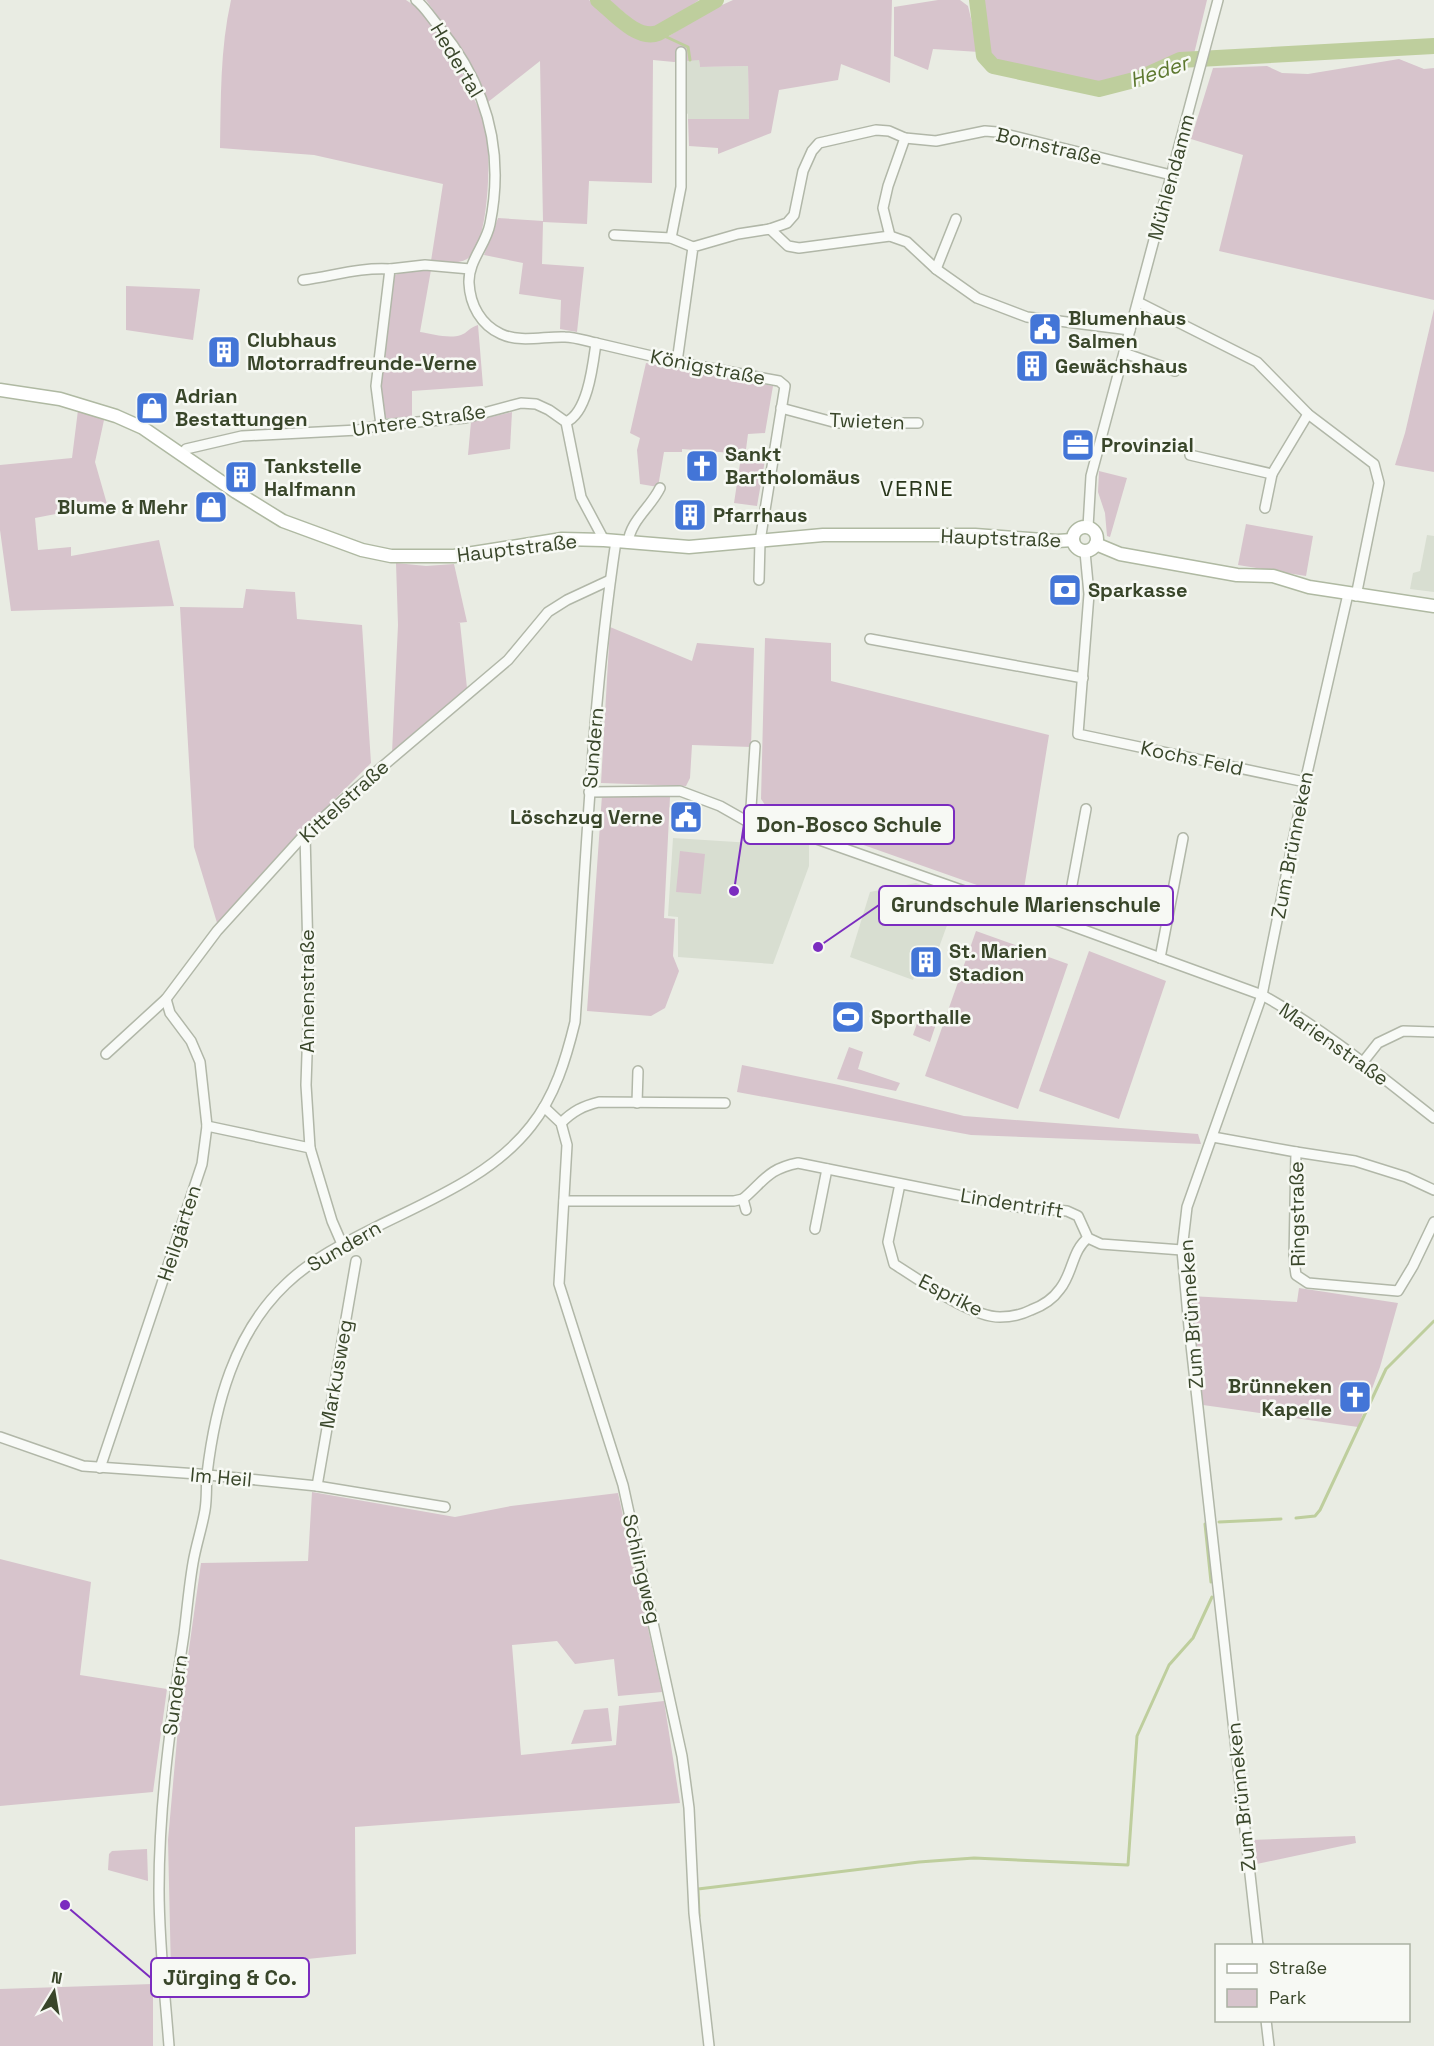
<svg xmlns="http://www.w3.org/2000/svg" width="1434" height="2046" font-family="'Space Grotesk',sans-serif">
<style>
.built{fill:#d8ded1}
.green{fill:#d7c4cc}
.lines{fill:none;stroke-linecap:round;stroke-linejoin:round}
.stream{stroke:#bece9d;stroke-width:3}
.river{stroke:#bece9d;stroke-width:16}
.minor-casing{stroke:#b1b7a8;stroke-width:12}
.major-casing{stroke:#afb9a2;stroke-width:15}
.minor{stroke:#f8faf7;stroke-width:9}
.major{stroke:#fff;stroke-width:12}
.labels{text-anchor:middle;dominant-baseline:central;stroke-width:5;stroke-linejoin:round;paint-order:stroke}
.street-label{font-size:20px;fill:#39462a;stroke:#f7f9f4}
.poi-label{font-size:20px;font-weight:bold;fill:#39462a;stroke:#f7f9f4;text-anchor:start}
.water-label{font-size:21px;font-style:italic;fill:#5d782f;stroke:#f7f9f4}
.quarter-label{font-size:22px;letter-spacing:1.5px;fill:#2a371c;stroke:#f7f9f4}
.leader{fill:none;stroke:#7b2cbf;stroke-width:2}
.callout-dot{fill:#7b2cbf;stroke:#f7f9f4;stroke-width:2}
.callout{fill:#f7f9f4;stroke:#7b2cbf;stroke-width:2}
.callout-label{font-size:21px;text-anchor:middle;font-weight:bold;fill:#39462a}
</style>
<rect width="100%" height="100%" fill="#e9ece3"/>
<g class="built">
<path d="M683,60h16l1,7 48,-1 1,53h-61v-5l-4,-3z"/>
<path d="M1427,535l7,1v56l-24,-3 3,-16 7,-2z"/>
<path d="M673,838l79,5 57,-2v25l-36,98 -95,-7v-40l-10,-1z"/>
<path d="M916,883l41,15 -19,52 -13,-4 -12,34 -63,-23 20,-65z"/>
</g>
<g class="green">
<path d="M231,0h175c34,22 53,65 69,101 4,8 10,17 11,26 5,24 4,119 -19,132 -10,6 -25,3 -36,2l12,-77 -129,-29 -94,-7c1,-50 0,-99 11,-148z"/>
<path d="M426,0h163l29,24 28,14 23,-2 40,-25 24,-11h159l-2,83 -49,-19 -3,16 -59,10 -8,43 -53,21v-6l-29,-2 -1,-27h61l-1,-53 -48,1 -1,-7 -25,2 -21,-2 -1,123 -63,-2 -2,43 -44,-2 -1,42 42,3 -7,65 -17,-3 1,-29 -42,-6 4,-31 -39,-8 14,-37 45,3 -3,-160 -52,41c-17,-37 -38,-69 -62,-102z"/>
<path d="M609,0h90l-27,19 -18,10 -14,-3z"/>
<path d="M938,0h22l8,6 11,46 -46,-3 -5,21 -34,-14v-49z"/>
<path d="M984,0h223l-13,54 -32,7 -25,13 -36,9 -101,-20 -13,-14z"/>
<path d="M1399,59l25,10 10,-1v232l-215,-49 24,-96 -52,-16 22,-71 54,-2 15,7 26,1z"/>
<path d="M431,270l-11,62c12,2 29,7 41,3 6,-2 9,-8 17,-10l5,61 -71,5v27h-27c-14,-17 4,-111 7,-136l3,-7 11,-4z"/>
<path d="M126,286l74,3 -7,51 -67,-10z"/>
<path d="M1434,309v163l-39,-7 10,-32z"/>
<path d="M646,363l127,23 -8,47 -17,1 -3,23 20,3 -8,46 -23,-3 7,-46 -10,-4 -49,-4v3h-18l-6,35 -18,-3 -3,-34 3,-12 -10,-5z"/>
<path d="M78,410l26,10 -9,42 12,42 -72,14 3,32 33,-3v9l88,-16 15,66 -163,5 -11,-81v-65l72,-7z"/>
<path d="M512,412l-2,37 -42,6 3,-33z"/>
<path d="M1099,471l28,7 -17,59 -3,-1 -2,-23 -7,-21z"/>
<path d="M1246,524l67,12 -7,40 -68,-11z"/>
<path d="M396,563l30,3 28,-2 13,58 -10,1h3l7,65 -75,65 6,-128z"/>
<path d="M246,589l49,3 2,27 65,6 9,138 -71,71 -82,92 -24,-79 -14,-240 63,1z"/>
<path d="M610,627l82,34 5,-18 57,5 -3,99 -59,-2 -2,33 -4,8 -85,-3z"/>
<path d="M765,638l66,5v38l218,54 -27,166 -252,-89 -9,-13z"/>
<path d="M602,795l68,2 -6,121 11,1 -2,37 6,15 -14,37 -14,8 -64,-5z"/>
<path d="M680,851l25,3 -4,40 -25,-2z"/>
<path d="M976,931l92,33 -50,145 -93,-33z"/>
<path d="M1089,951l77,30 -47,138 -80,-28z"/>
<path d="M922,1009l17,6 -9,27 -17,-7z"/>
<path d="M849,1047l14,5 -5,17 42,14 -4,8 -59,-12z"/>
<path d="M742,1065l97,20 125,31 234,18 3,10 -230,-9 -234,-43z"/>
<path d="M1299,1288l99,15 -18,64 -22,60 -155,-22 -13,-109 107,6z"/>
<path d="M312,1492l143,25 56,-11 107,-13 44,199 -44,4 -4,-37 -39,5 -18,-23 -45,4 9,110 95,-10 3,-39 45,-5 16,102 -325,24 1,127 -185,19 -3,-133 10,-112 23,-165 107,-2z"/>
<path d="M0,1559l91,23 -11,93 87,14 -14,103 -153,14z"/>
<path d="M608,1708l4,33 -41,3 13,-34z"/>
<path d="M1355,1836l1,7 -104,22 -3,-25z"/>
<path d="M147,1849l1,32 -40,-11 1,-16 3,-3z"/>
<path d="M153,1984v62h-153v-57z"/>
</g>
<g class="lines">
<g class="stream">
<path d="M658,33l30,14 2,13"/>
<path d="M1296,1518l19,-2 5,-6 66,-141 48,-48"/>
<path d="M1219,1522l62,-3"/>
<path d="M1205,1524l6,58"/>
<path d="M699,1916l-1,-27 221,-27 55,-4 154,7 9,-129 32,-71 24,-27 19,-41"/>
</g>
<g class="river">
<path d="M598,0c15,12 39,41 60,33l58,-33"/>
<path d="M977,0l7,56 9,10 106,23 39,-10 42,-19 254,-14"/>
</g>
<defs>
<g id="minor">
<path d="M416,0c9,7 16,19 24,28 47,58 65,122 50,196 -4,21 -22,37 -21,59 1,22 12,42 32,51 19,9 44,2 64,3 10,0 21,4 31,6"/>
<path d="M770,229l17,-6 7,-8 9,-44 9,-20 7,-8 57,-13 13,1 16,7 31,3 49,-10 12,1 174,43"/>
<path d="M614,235l57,3 22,9"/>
<path d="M890,236l-7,-28 5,-22 17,-48"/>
<path d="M671,238l10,-51v-135"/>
<path d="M936,269l20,-50"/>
<path d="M303,280c30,-4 58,-13 87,-11"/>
<path d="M1138,302l119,60 51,52 66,50 5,19 -23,113"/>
<path d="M1124,353l51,18"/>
<path d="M677,362l16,-115 45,-13 32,-5 18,17 11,2 91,-12 17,6 29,27 41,29 50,19 103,13"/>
<path d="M781,408l56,15h81"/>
<path d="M566,422c22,-9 27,-58 30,-79l81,19 102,19 6,5 -25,155 -1,39"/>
<path d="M381,425l-5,-39 14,-117 35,-4 45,4"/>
<path d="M182,455l4,-6 56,-13 116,-6 23,-5 84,-7 56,-15 15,1 13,6 17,12 15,75 23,43"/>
<path d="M1190,455l82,19 36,-60"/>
<path d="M1265,508l7,-34"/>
<path d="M1088,527l3,-51 127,-476"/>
<path d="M628,543c2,-22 23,-36 32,-55"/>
<path d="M1085,552l4,42 -11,140 227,48"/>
<path d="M870,639l213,39"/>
<path d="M589,792l91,-1 40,15 30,17 17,3 33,12h14l170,60 42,11 236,86c62,34 117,80 172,123"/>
<path d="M750,823l5,-77"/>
<path d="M305,834l4,161 -3,90 4,63"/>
<path d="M1065,923l21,-114"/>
<path d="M1160,958l23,-120"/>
<path d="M106,1054l60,-55 51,-68 88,-97 38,-34 165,-140 40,-48 19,-12 43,-20"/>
<path d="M1363,1062l15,-19 25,-12 31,1"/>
<path d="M637,1103l1,-32"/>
<path d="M544,1107l17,16 6,22 -8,139 64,201 59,271 7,52 5,105 15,133"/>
<path d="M561,1123c12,-12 22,-17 38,-21l126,1"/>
<path d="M207,1126l103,22 22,73 10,23"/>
<path d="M1213,1137l83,15 -2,108 2,15 12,8 90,8 15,-25 21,-44"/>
<path d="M1296,1152l59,9 51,16 28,13"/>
<path d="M900,1184l-12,58 6,22c26,16 76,53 106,53 11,0 21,-2 31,-7 11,-4 22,-11 29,-21 13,-16 12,-39 28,-51"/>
<path d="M564,1201h170l9,-2"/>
<path d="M746,1210l-3,-11c22,-19 25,-30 55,-36l219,44 50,4 11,5 10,22 13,6 81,6"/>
<path d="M815,1229l12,-60"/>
<path d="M0,1437l83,29 115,8 119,12 128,21"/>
<path d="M100,1468l102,-304 5,-38 -7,-64 -9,-21 -21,-28 -4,-14"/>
<path d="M317,1486l39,-225"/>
<path d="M1258,1946l-69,-619 -7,-77 5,-43 75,-212 43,-213 43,-188"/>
<path d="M1266,2020l3,26"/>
<path d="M169,2046c-4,-52 -10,-104 -10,-156 0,-86 12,-171 25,-256 3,-24 5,-48 9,-71 3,-18 9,-35 12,-53 2,-12 1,-24 2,-36 8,-68 27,-141 79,-190 26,-25 58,-41 90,-57 54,-27 117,-52 155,-101 24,-30 35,-67 44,-104 11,-160 17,-321 41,-481"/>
</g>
<g id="major">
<path d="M0,390l60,9 56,17 27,12 93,64 47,29 79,29 29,6h63l108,-17 42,1 85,7 134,-12h152l82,6 16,-1"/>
<circle cx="1085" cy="539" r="12"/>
<path d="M1096,544l24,10 117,21 36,1 36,11 125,19"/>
</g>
</defs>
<use href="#minor" class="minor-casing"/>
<use href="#major" class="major-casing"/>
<use href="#minor" class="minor"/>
<use href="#major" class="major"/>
</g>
<defs>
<symbol id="civic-square" viewBox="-11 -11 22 22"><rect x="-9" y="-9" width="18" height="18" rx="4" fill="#4375d7" stroke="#f7f9f4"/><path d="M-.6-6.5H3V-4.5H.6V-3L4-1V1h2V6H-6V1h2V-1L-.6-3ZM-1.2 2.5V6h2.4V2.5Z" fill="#fff"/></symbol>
<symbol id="building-square" viewBox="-11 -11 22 22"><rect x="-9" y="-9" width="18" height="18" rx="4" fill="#4375d7" stroke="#f7f9f4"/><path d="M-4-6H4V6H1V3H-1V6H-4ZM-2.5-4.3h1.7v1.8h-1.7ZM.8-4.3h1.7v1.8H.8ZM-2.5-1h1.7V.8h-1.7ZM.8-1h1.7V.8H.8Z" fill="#fff"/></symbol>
<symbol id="shop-square" viewBox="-11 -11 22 22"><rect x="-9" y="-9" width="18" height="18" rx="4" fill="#4375d7" stroke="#f7f9f4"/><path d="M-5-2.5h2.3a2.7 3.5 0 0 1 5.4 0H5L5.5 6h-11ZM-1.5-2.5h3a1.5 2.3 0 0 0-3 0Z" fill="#fff"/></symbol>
<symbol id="office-square" viewBox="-11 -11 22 22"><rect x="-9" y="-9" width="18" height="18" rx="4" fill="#4375d7" stroke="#f7f9f4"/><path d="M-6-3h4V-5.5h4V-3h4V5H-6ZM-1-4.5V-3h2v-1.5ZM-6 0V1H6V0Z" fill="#fff"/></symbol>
<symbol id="church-square" viewBox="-11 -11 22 22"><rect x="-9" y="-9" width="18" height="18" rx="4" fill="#4375d7" stroke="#f7f9f4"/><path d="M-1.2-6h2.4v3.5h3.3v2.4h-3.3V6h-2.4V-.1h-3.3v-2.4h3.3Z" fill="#fff"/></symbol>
<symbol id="bank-square" viewBox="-11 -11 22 22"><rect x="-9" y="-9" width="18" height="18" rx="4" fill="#4375d7" stroke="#f7f9f4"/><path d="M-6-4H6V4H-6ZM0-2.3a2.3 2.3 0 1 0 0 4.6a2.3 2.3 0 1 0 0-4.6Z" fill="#fff"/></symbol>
<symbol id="stadium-square" viewBox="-11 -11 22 22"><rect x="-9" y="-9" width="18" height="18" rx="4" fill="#4375d7" stroke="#f7f9f4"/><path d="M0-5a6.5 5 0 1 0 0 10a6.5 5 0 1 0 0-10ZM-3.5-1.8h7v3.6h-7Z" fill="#fff"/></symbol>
</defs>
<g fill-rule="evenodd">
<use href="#civic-square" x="1026" y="310" width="38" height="38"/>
<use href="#building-square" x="205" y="333" width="38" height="38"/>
<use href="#building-square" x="1013" y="347" width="38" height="38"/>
<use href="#shop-square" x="133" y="389" width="38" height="38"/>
<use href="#office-square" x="1059" y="426" width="38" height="38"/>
<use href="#church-square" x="683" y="447" width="38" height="38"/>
<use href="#building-square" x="222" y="458" width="38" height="38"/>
<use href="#shop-square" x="192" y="488" width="38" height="38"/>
<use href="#building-square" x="671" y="496" width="38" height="38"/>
<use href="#bank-square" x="1046" y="571" width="38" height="38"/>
<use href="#civic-square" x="667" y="798" width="38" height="38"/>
<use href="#building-square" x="907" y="943" width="38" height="38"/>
<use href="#stadium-square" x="829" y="998" width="38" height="38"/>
<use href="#church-square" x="1336" y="1378" width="38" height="38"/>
</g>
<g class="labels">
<g class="street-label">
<text transform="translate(457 60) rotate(59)">Hedertal</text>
<text transform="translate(1049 146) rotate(13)">Bornstraße</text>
<text transform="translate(1171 177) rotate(-75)">Mühlendamm</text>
<text transform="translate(708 367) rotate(11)">Königstraße</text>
<text transform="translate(419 420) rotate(-8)">Untere Straße</text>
<text transform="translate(867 421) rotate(2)">Twieten</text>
<text transform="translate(1001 538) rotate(2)">Hauptstraße</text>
<text transform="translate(517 548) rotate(-7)">Hauptstraße</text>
<text transform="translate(593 748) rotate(-85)">Sundern</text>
<text transform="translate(1192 758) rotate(12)">Kochs Feld</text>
<text transform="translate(344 801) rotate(-42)">Kittelstraße</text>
<text transform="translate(1292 845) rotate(-79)">Zum Brünneken</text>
<text transform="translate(307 991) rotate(-90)">Annenstraße</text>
<text transform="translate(1334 1044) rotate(35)">Marienstraße</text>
<text transform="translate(1012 1203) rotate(9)">Lindentrift</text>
<text transform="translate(1297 1214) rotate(-91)">Ringstraße</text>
<text transform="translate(179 1233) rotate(-72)">Heilgärten</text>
<text transform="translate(344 1246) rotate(-30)">Sundern</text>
<text transform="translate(951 1295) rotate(27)">Esprike</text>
<text transform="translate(1191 1314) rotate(-94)">Zum Brünneken</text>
<text transform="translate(336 1374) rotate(-80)">Markusweg</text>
<text transform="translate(221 1477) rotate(5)">Im Heil</text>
<text transform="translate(642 1569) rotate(77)">Schlingweg</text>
<text transform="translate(175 1695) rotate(-82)">Sundern</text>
<text transform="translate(1241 1797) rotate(-96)">Zum Brünneken</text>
</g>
<g class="poi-label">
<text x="1068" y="318">Blumenhaus<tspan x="1068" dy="23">Salmen</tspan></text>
<text x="247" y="340">Clubhaus<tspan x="247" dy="23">Motorradfreunde-Verne</tspan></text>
<text x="1055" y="366">Gewächshaus</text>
<text x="175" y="396">Adrian<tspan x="175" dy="23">Bestattungen</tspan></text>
<text x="1101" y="445">Provinzial</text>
<text x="725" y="454">Sankt<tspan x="725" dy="23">Bartholomäus</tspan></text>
<text x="264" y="466">Tankstelle<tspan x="264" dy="23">Halfmann</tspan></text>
<text x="188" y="507" text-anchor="end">Blume &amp; Mehr</text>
<text x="713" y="515">Pfarrhaus</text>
<text x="1088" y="590">Sparkasse</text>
<text x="663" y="817" text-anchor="end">Löschzug Verne</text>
<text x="949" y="951">St. Marien<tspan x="949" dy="23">Stadion</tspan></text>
<text x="871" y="1017">Sporthalle</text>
<text x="1332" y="1386" text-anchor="end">Brünneken<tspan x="1332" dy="23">Kapelle</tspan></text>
</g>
<g class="water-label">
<text transform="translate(1159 71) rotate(-18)">Heder</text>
</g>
<g class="quarter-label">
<text x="917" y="488">VERNE</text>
</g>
</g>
<path class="leader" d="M734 891L744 824M818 947L879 905M65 1905L151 1978"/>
<g class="callout-dot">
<circle cx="734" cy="891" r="6"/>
<circle cx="818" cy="947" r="6"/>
<circle cx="65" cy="1905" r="6"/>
</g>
<g class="callout">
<rect x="744" y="805" width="210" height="39" rx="6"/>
<rect x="879" y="886" width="294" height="39" rx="6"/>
<rect x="151" y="1958" width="158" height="39" rx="6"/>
</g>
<g class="callout-label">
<text x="849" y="832">Don-Bosco Schule</text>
<text x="1026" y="912">Grundschule Marienschule</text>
<text x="230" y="1985">Jürging &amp; Co.</text>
</g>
<rect x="1215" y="1944" width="195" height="78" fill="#f7f9f4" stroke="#abb1a3" stroke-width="1.5"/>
<rect x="1227" y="1964" width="30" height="9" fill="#ffffff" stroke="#abb1a3" stroke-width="1.5"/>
<text x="1269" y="1974" font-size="18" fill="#39462a">Straße</text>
<rect x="1227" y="1989" width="30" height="18" fill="#d7c4cc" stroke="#abb1a3" stroke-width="1.5"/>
<text x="1269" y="2004" font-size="18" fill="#39462a">Park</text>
<g transform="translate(54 1992) rotate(11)" stroke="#f7f9f4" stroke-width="4.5" paint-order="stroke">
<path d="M0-4.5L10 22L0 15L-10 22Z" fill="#39462a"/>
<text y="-9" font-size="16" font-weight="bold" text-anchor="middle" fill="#39462a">N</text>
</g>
</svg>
